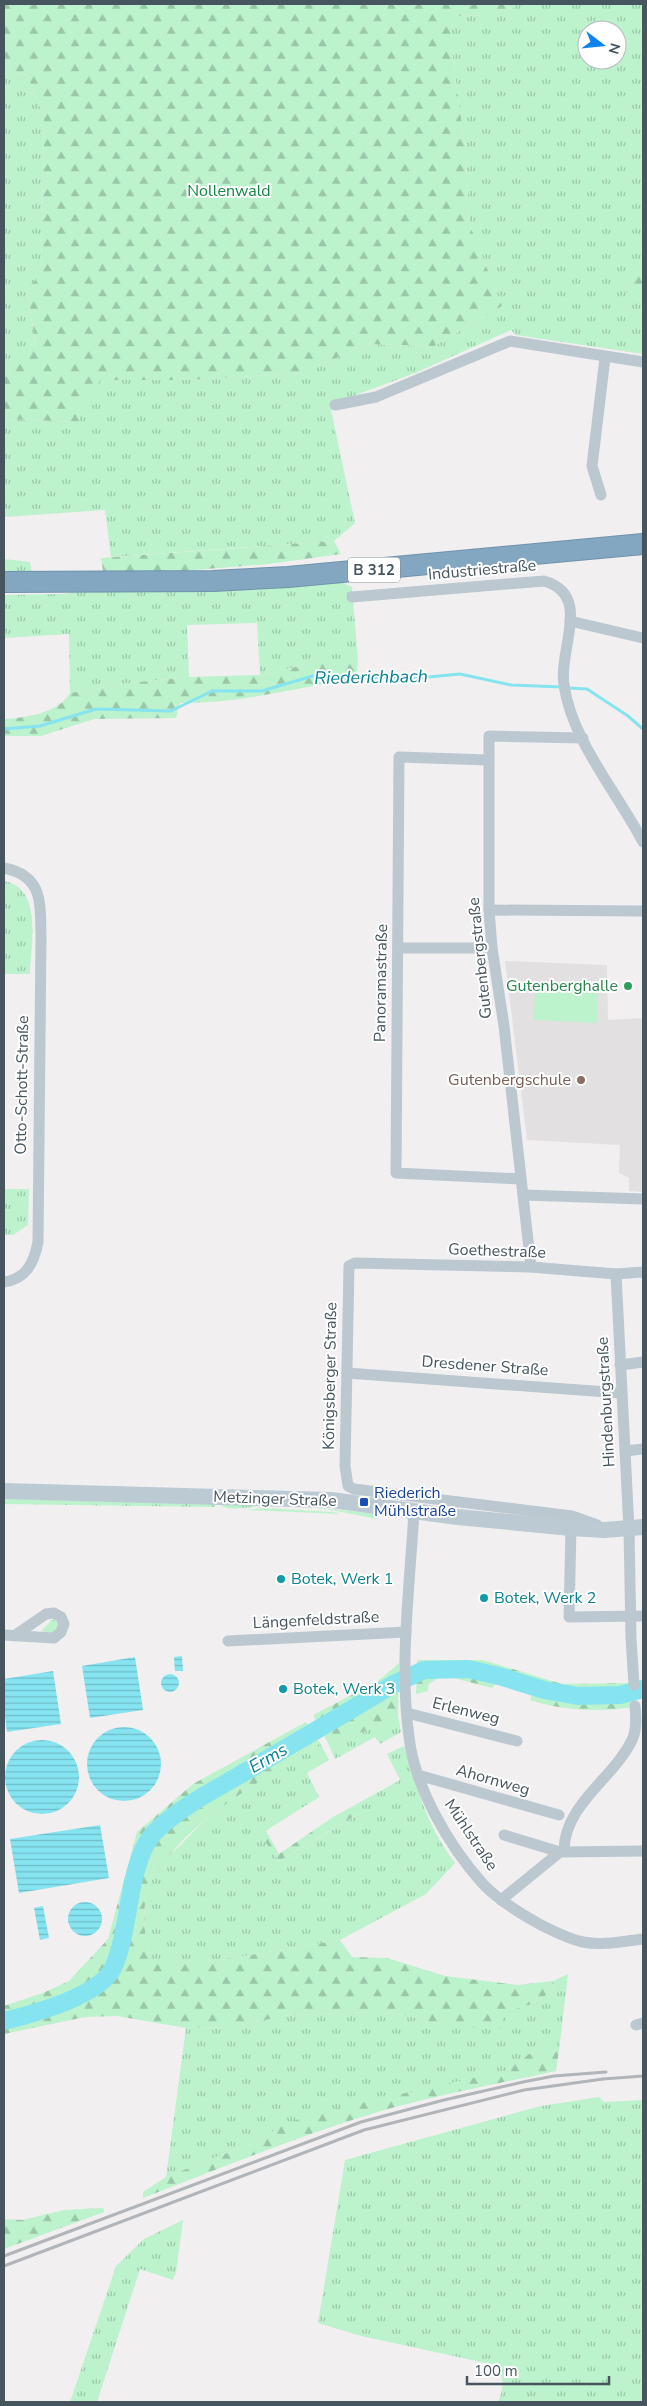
<svg xmlns="http://www.w3.org/2000/svg" width="647" height="2406" font-family="'Nunito Sans',sans-serif">
<style>
.education{fill:#e3e0e2}
.grass{fill:url(#grass-tufts);fill-rule:evenodd}
.forest{fill:url(#forest-firs)}
.park{fill:#bcf2cc}
.water{fill:url(#water-rules)}
.lines{fill:none;stroke-linecap:round;stroke-linejoin:round}
.stream{stroke:#86e4f1;stroke-width:3}
.river{stroke:#86e4f1;stroke-width:18}
.highway-casing{stroke:#7092ad;stroke-width:22}
.street{stroke:#bcc8cf;stroke-width:11}
.secondary{stroke:#bccad4;stroke-width:16}
.highway{stroke:#84a7c1;stroke-width:20}
.rail{stroke:#b1b5ba;stroke-width:3}
.leisure-dot{fill:#2e9e5b;stroke:#fff;stroke-width:2}
.education-dot{fill:#8d6e63;stroke:#fff;stroke-width:2}
.transit-dot{fill:#1a4fb4;stroke:#fff;stroke-width:2}
.culture-dot{fill:#0f9aa8;stroke:#fff;stroke-width:2}
.labels{text-anchor:middle;dominant-baseline:central;stroke-width:4;stroke-linejoin:round;paint-order:stroke}
.shield{fill:#fff;stroke:#7e888e;stroke-width:1}
.shield-label{font-size:15px;font-weight:bold;fill:#46555e}
.park-label{font-size:16px;fill:#128542;stroke:#fff}
.street-label{font-size:16px;fill:#46555e;stroke:#fff}
.leisure-label{font-size:16px;fill:#27864d;stroke:#fff;text-anchor:end}
.education-label{font-size:16px;fill:#785e54;stroke:#fff;text-anchor:end}
.transit-label{font-size:16px;fill:#164399;stroke:#fff;text-anchor:start}
.culture-label{font-size:16px;fill:#0d838f;stroke:#fff;text-anchor:start}
.water-label{font-size:18px;font-style:italic;fill:#078193;stroke:#fff}
</style>
<defs>
<pattern id="grass-tufts" width="24" height="20" patternUnits="userSpaceOnUse" patternTransform="scale(1.25)"><rect width="24" height="20" fill="#bcf2cc"/><path d="M3 7l-1-3M5 7V3M7 7l1-3M15 17l-1-3M17 17v-4M19 17l1-3" fill="none" stroke="#9bc7a9"/></pattern>
<pattern id="forest-firs" width="22" height="20" patternUnits="userSpaceOnUse" patternTransform="scale(1.25)"><rect width="22" height="20" fill="#bcf2cc"/><path d="M5 1l3.5 6h-7zM16 11l3.5 6h-7z" fill="#9bc7a9"/></pattern>
<pattern id="water-rules" width="6" height="5" patternUnits="userSpaceOnUse" patternTransform="scale(1.25)"><rect width="6" height="5" fill="#86e4f1"/><path d="M0 2.5h6" fill="none" stroke="#6fbcc6"/></pattern>
</defs>
<rect width="100%" height="100%" fill="#f2eff0"/>
<path class="education" d="M505,961l102,4 1,55 35,-2v174l-14,-1v-13l-10,-5 1,-28 -93,-5z"/>
<g class="grass">
<path d="M514,4h129v253l-17,35 13,9 4,-6v59l-127,-19 -5,-5 -96,43 -70,26 -14,11 24,113 -21,18 -223,16 -6,-47 -101,7v-98l73,3 23,-42h89l115,-7 62,-29 68,2 68,-40 -33,-83 -3,-69 -15,-108 1,-30 31,-1 30,-6zM587,30h30v30h-30z"/>
<path d="M4,69l23,6 17,42 -3,159 -14,12 9,61 -32,23z"/>
<path d="M4,559l26,3 2,11 -28,-1z"/>
<path d="M339,581l13,6 6,75h-40l-58,13 -3,-52 -70,2 2,52 -60,6 -59,10 -1,-59 -65,4v-43l58,-1 42,-5z"/>
<path d="M4,881c39,7 27,63 26,93h-26z"/>
<path d="M4,1189h25l-1,36 -15,10h-9z"/>
<path d="M4,1496l211,6v5l-211,-3z"/>
<path d="M264,1502l114,12 -2,5c-37,-8 -78,-16 -116,-13 -11,1 -28,5 -38,0v-2z"/>
<path d="M264,1508l69,4 7,2 -94,-4z"/>
<path d="M53,1619l7,5 -6,9 -13,-2z"/>
<path d="M398,1716l3,16 -21,12 -5,-7 -40,22 -7,-16 38,-12z"/>
<path d="M320,1743l9,17 -22,13 12,24 -58,37 18,27 80,-47 -4,-9 45,-25 -13,-26 17,-8c13,44 23,80 51,117l-29,31 -86,46 -132,22 -59,-1c-7,-39 -7,-62 6,-99 16,-3 34,-27 47,-39 35,-30 78,-54 118,-80z"/>
<path d="M568,1974l-9,76 -30,4 -24,17 -226,56 -21,14 -92,36 20,-149 44,-1 60,-12 80,-3 36,3 39,11 84,-21 26,-15 -2,-9z"/>
<path d="M599,2097l5,5 39,-2v302h-145c6,-14 7,-25 -3,-37l-134,-29 -43,-13 27,-163 196,-54z"/>
<path d="M183,2220l-7,52 -3,8 -33,-11 -43,133h-27l46,-136 28,-27z"/>
</g>
<g class="forest">
<path d="M4,4h510l-1,5 -30,6 -30,1 -2,30 15,108 3,69 33,83 -68,40 -68,-2 -62,29 -115,7h-89l-23,42 -73,-3v-47l32,-24 -9,-61 14,-11 3,-159 -17,-42 -23,-6z"/>
<path d="M643,257v38l-4,6 -13,-9z"/>
<path d="M334,541l7,13 -72,10 -87,7h-79l-2,-13z"/>
<path d="M318,662h40l-2,17c-58,8 -117,25 -176,24l-4,15 -82,1 -53,17h-37v-17c21,-1 55,-6 66,-26l59,-10 60,-6 71,-2z"/>
<path d="M417,1660h66l79,24 70,-1 1,24c-35,5 -69,4 -103,-7l2,-6 -36,-10 -4,4 -50,-13 -14,10v6l-12,3z"/>
<path d="M399,1663l-1,53 -32,15 -38,12 -15,-28 64,-33z"/>
<path d="M306,1722l14,21c-45,30 -94,56 -133,93 -11,10 -17,23 -32,26 -13,36 -13,61 -6,98l59,2 132,-22 12,17 35,1 58,18 73,9 35,-4 2,9 -26,15 -23,6 -6,18 -55,-3 -39,-11 -36,-3 -80,3 -60,12 -44,1 -69,-12 -32,1 -81,17v-28l39,-13 26,-12 39,-42 29,-107 56,-48z"/>
<path d="M355,1805l5,8 -81,48 -19,-27 6,-3 13,23 54,-37z"/>
<path d="M559,2050l-3,21c-59,13 -119,24 -178,41 -80,24 -157,56 -235,86v-6l23,-15 92,-36 21,-14 32,-13 194,-43 24,-17z"/>
<path d="M103,2208l1,4 -100,37v-30l19,1 41,-10z"/>
</g>
<path class="park" d="M535,985l63,2 -1,36 -63,-3z"/>
<g class="water">
<path d="M182,1656l1,15h-8l-1,-14z"/>
<path d="M135,1657l8,53 -53,8 -8,-52z"/>
<path d="M53,1671l8,53 -54,8 -3,-23v-30z"/>
<circle cx="170" cy="1683" r="9"/>
<circle cx="124" cy="1764" r="37"/>
<circle cx="42" cy="1777" r="37"/>
<path d="M100,1825l9,53 -90,15 -9,-54z"/>
<circle cx="85" cy="1919" r="17"/>
<path d="M43,1906l6,32 -9,2 -6,-32z"/>
</g>
<g class="lines">
<g class="stream">
<path d="M568,688l19,1 41,27 15,13"/>
<path d="M4,729l36,-3 56,-17 75,2 41,-20h50l54,-16 91,4 53,-5 51,11 51,2"/>
</g>
<path class="river" d="M4,2021c29,-7 92,-24 108,-51 11,-20 16,-65 21,-88 5,-20 10,-40 26,-54 25,-23 57,-39 86,-56 49,-29 98,-57 147,-87l32,-15 44,-1 31,7 45,14 34,6 42,-1 23,-6"/>
<defs>
<path id="highway" d="M4,582l209,-1 75,-4 355,-33"/>
</defs>
<use href="#highway" class="highway-casing"/>
<g class="street">
<path d="M335,405l41,-8 134,-56 133,21"/>
<path d="M601,495l-9,-29 13,-108"/>
<path d="M352,597l192,-16c49,14 14,68 20,104 8,56 53,107 79,157"/>
<path d="M570,621l73,17"/>
<path d="M489,760l-90,-3 -3,416 125,6"/>
<path d="M4,868c40,8 36,36 37,69l-3,305c-4,21 -12,37 -34,40"/>
<path d="M489,910l154,1"/>
<path d="M398,948h94"/>
<path d="M524,1195l119,4"/>
<path d="M531,1267l-27,-241 -12,-78 -3,-38v-174l94,2"/>
<path d="M616,1274l13,255 2,109 3,47"/>
<path d="M620,1365l23,-3"/>
<path d="M347,1373l274,20"/>
<path d="M625,1451l18,-2"/>
<path d="M414,1511c-4,73 -15,154 -5,226 6,51 40,109 74,147 16,17 38,30 58,41 14,7 27,14 42,17 20,4 41,-1 60,-3"/>
<path d="M597,1525l-25,-9 -218,-27 -6,-3 -3,-20 4,-200 6,-3 176,4 85,7 27,-2"/>
<path d="M571,1528l-2,89 74,-1"/>
<path d="M4,1635l50,3 7,-6 3,-8 -3,-7 -7,-4 -8,1 -32,22"/>
<path d="M228,1641l178,-9"/>
<path d="M407,1713l110,28"/>
<path d="M418,1775l141,40"/>
<path d="M504,1835l56,17"/>
<path d="M564,1850c1,-46 49,-71 68,-110 5,-10 4,-23 3,-34"/>
<path d="M501,1900l59,-48 83,-1"/>
<path d="M636,2025l7,-2"/>
</g>
<path class="secondary" d="M4,1491l327,9 127,17 113,11 33,2 39,-3"/>
<use href="#highway" class="highway"/>
<g class="rail">
<path d="M4,2256l357,-134 83,-22 79,-18 31,-6 52,-4"/>
<path d="M4,2266l360,-136 160,-40 79,-11 40,-3"/>
</g>
</g>
<circle class="leisure-dot" cx="628" cy="986" r="5"/>
<circle class="education-dot" cx="581" cy="1080" r="5"/>
<rect class="transit-dot" x="359" y="1497" width="10" height="10" rx="2.5"/>
<g class="culture-dot">
<circle cx="281" cy="1579" r="5"/>
<circle cx="484" cy="1598" r="5"/>
<circle cx="283" cy="1689" r="5"/>
</g>
<g class="labels">
<rect class="shield" x="348" y="557.5" width="52" height="25" rx="4"/>
<g class="shield-label">
<text x="374" y="570">B 312</text>
</g>
<g class="park-label">
<text x="229" y="191">Nollenwald</text>
</g>
<g class="street-label">
<text transform="translate(482 570) rotate(-5)">Industriestraße</text>
<text transform="translate(480 958) rotate(-96)">Gutenbergstraße</text>
<text transform="translate(381 983) rotate(-89)">Panoramastraße</text>
<text transform="translate(22 1085) rotate(-89)">Otto-Schott-Straße</text>
<text transform="translate(497 1251) rotate(2)">Goethestraße</text>
<text transform="translate(485 1366) rotate(4)">Dresdener Straße</text>
<text transform="translate(330 1376) rotate(-89)">Königsberger Straße</text>
<text transform="translate(606 1402) rotate(-93)">Hindenburgstraße</text>
<text transform="translate(275 1499) rotate(2)">Metzinger Straße</text>
<text transform="translate(316 1620) rotate(-3)">Längenfeldstraße</text>
<text transform="translate(466 1711) rotate(14)">Erlenweg</text>
<text transform="translate(493 1780) rotate(16)">Ahornweg</text>
<text transform="translate(471 1835) rotate(56)">Mühlstraße</text>
</g>
<g class="leisure-label">
<text x="618" y="986">Gutenberghalle</text>
</g>
<g class="education-label">
<text x="571" y="1080">Gutenbergschule</text>
</g>
<g class="transit-label">
<text x="374" y="1493">Riederich<tspan x="374" dy="18">Mühlstraße</tspan></text>
</g>
<g class="culture-label">
<text x="291" y="1579">Botek, Werk 1</text>
<text x="494" y="1598">Botek, Werk 2</text>
<text x="293" y="1689">Botek, Werk 3</text>
</g>
<g class="water-label">
<text transform="translate(371 677) rotate(-1)">Riederichbach</text>
<text transform="translate(268 1758) rotate(-30)">Erms</text>
</g>
</g>
<rect width="647" height="2406" fill="none" stroke="#46555e" stroke-width="10"/>
<g transform="translate(602 45) rotate(106)"><circle r="24" fill="#ffffff" stroke="#b5bbbf"/>
<path d="M0-4L9 19L0 12L-9 19Z" fill="#0e82ed"/>
<text y="-8" font-size="14" font-weight="bold" text-anchor="middle" fill="#46555e">N</text>
</g>
<path d="M467 2376v8h142v-8" fill="none" stroke="#46555e" stroke-width="2.5"/>
<text x="474" y="2376" font-size="15" fill="#46555e" stroke="#ffffff" stroke-width="4" paint-order="stroke">100 m</text>
</svg>
